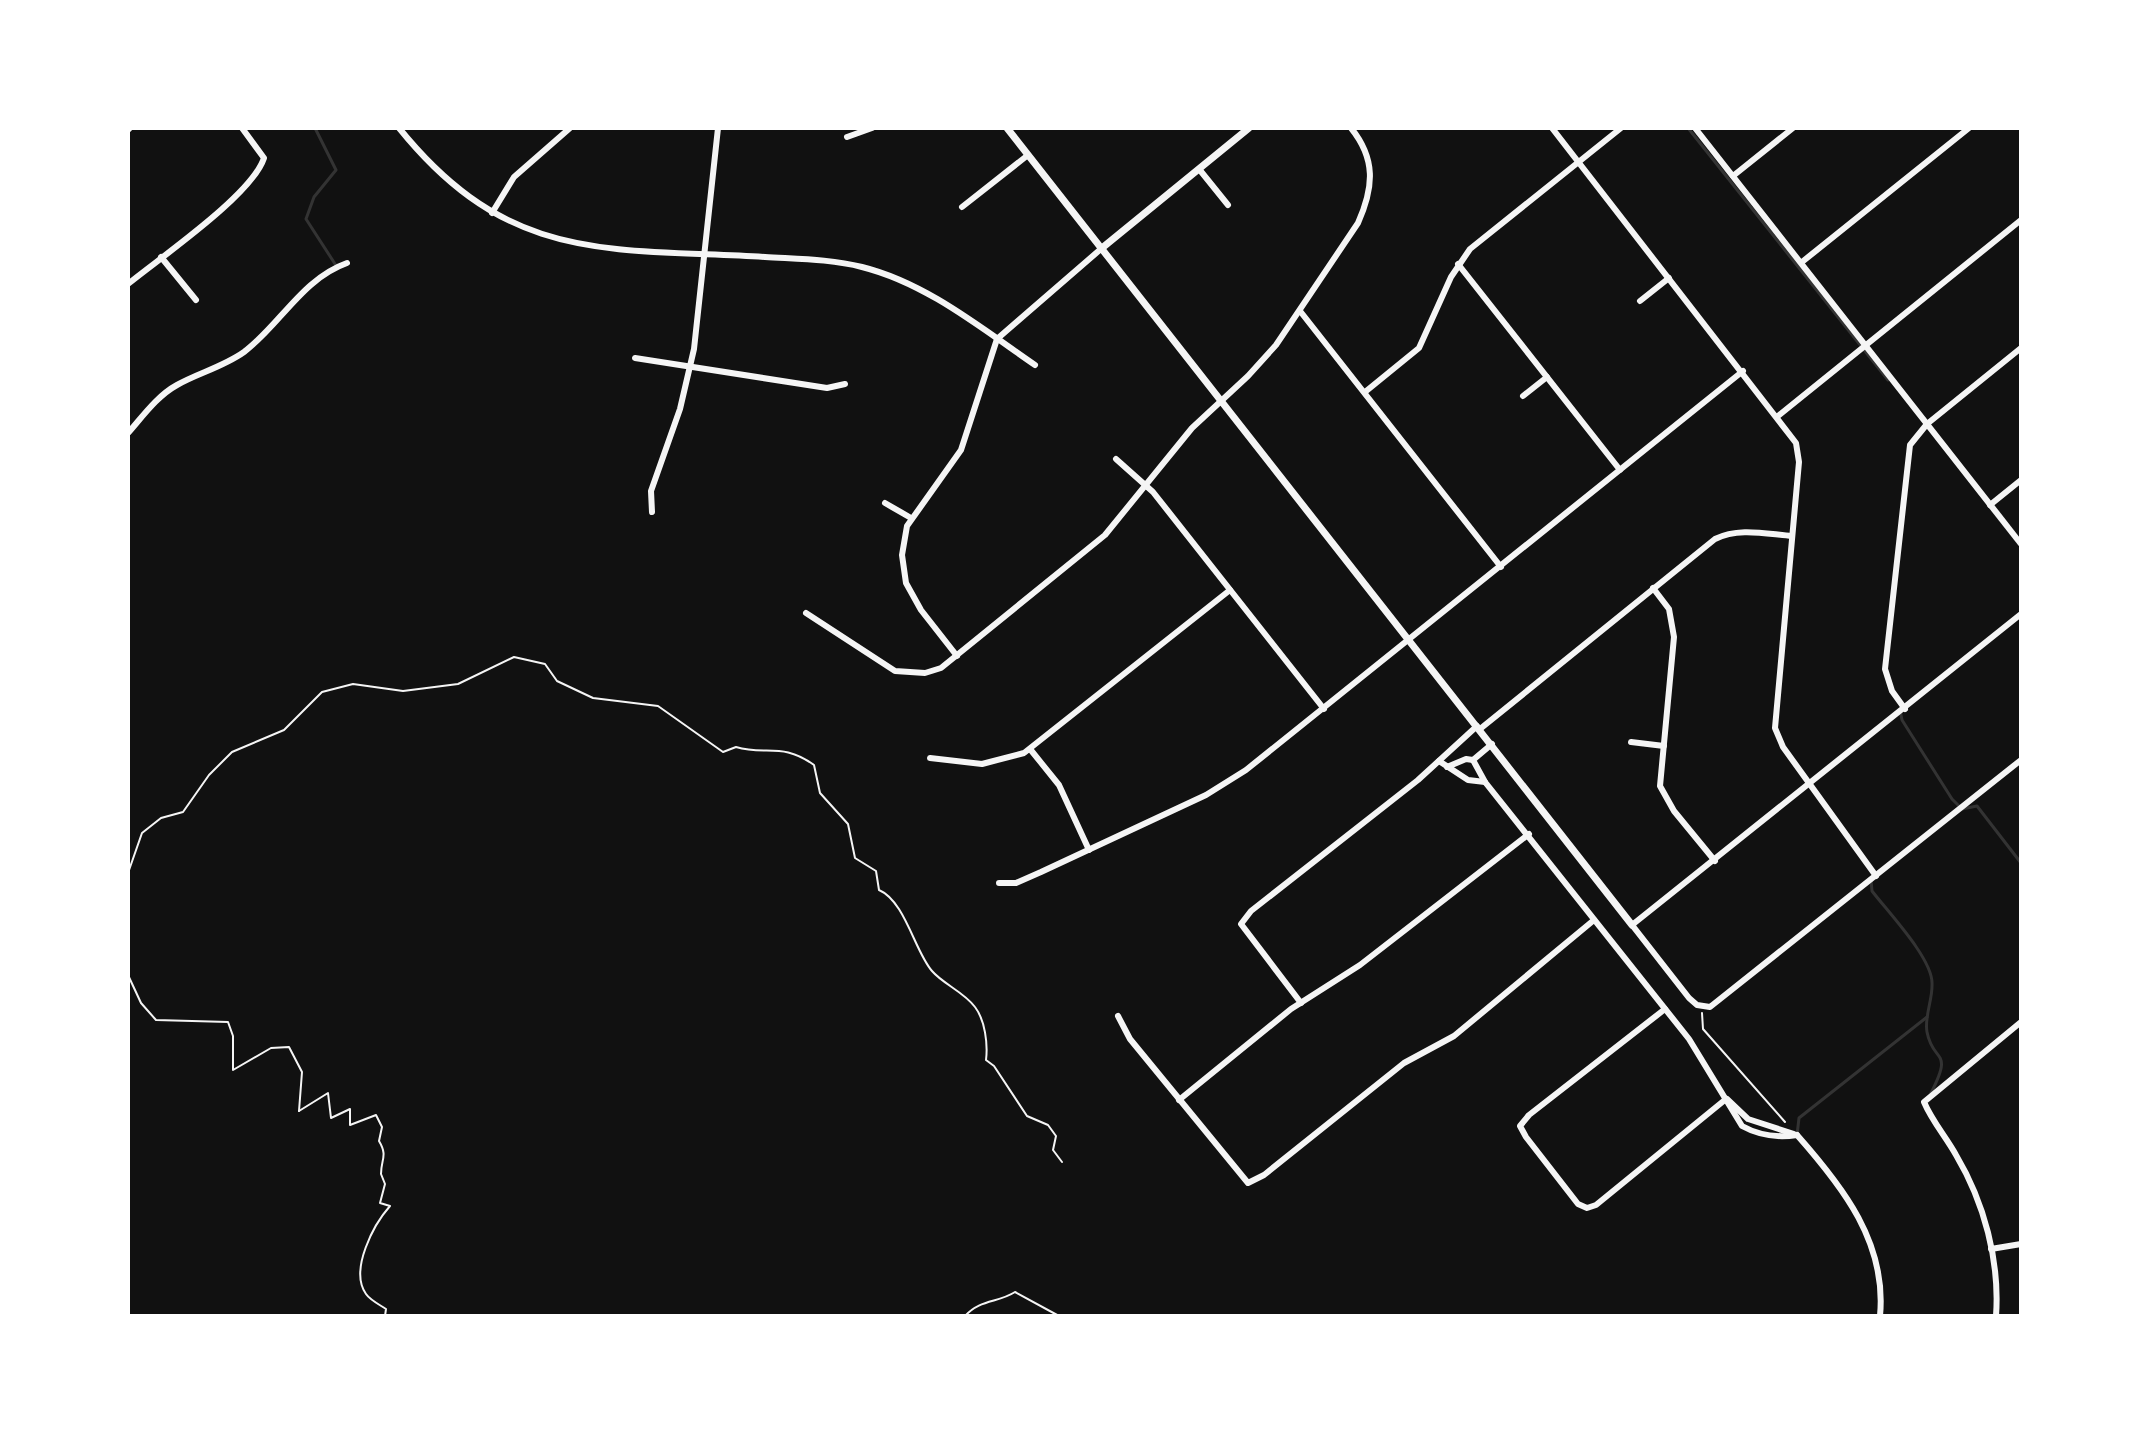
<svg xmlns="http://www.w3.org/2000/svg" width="2149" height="1444" font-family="Karla,sans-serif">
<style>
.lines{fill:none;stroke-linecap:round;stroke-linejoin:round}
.stream{stroke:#333;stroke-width:3}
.path{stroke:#f5f5f5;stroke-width:2}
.minor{stroke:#f5f5f5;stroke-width:6}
.tertiary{stroke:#f5f5f5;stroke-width:7}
</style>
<rect width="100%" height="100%" fill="#111"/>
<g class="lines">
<g class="stream">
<path d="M315,128l21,42 -22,27 -8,22 31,48"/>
<path d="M1688,128l200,252"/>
<path d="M1900,710l2,10 50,79 10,10 15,-3 44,57"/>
<path d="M1871,880l1,11c16,21 60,67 60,92 1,16 -8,34 -5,49 6,32 27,16 4,61"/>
<path d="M1797,1135l2,-17 128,-101"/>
</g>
<g class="path">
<path d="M128,873l14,-40 19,-15 22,-6 26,-37 23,-23 52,-22 38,-38 31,-8 50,7 55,-7 56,-27 31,7 12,17 36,17 65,8 65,46 13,-5c31,9 46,-5 78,18l6,28 28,31 7,34 21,13 3,19c26,11 36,62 53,81 11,13 32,21 43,36 10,13 13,37 11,53l8,6 33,50 21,9 8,11 -3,14 9,12"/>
<path d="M128,975l13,28 15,17 72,2 5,14v34l38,-22 18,-1 13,25 -3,39"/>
<path d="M1702,1013l1,16 82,93"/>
<path d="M299,1111l29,-18 3,25 19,-9v16l26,-10 6,12 -3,14c9,15 2,18 2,33l4,10 -5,19 10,3c-16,18 -41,64 -24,88 4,6 14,11 20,15l-1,7"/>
<path d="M965,1316c15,-17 33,-13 50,-24l44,24"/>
</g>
<g class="minor">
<path d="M399,128c110,136 208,120 366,129 32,2 66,2 97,10 64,16 119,61 173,98"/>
<path d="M1552,128l244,315 3,19 -24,266 8,19 93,129"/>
<path d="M1695,128l326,416"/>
<path d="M128,130l2,-2"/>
<path d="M847,137l25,-9"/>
<path d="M1199,169l29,36"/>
<path d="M1733,176l60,-48"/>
<path d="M962,207l66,-52"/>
<path d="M492,213l22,-36 56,-49"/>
<path d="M161,257l35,43"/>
<path d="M1802,262l167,-134"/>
<path d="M1458,264l162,206"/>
<path d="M128,284c33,-27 124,-89 136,-126l-22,-30"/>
<path d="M1640,301l29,-23"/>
<path d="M1300,311l201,256"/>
<path d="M635,358l192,30 18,-4"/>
<path d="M1365,392l54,-44 32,-71 19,-28 151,-121"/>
<path d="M1523,396l24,-19"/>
<path d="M1778,416l243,-196"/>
<path d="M128,433c15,-17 29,-37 49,-48 21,-12 46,-18 67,-33 36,-27 58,-73 103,-89"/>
<path d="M1116,459l37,33 171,217"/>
<path d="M885,503l26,15"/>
<path d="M1990,505l31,-25"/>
<path d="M652,512l-1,-21 29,-82 14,-60 24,-221"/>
<path d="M1653,588l16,21 5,28 -14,149 14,25 41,50"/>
<path d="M806,613l89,58 30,2 16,-5 164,-133 87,-107 56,-52 28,-31 82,-122c16,-36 18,-64 -7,-95"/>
<path d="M2021,614l-389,311 57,73 8,7 13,2 311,-247"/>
<path d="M957,656l-36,-46 -15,-27 -4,-28 5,-29 54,-76 36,-111 105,-91"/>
<path d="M1905,709l-13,-18 -7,-22 25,-224 17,-21 94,-76"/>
<path d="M1480,729l235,-190c24,-12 51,-5 77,-3"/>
<path d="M1631,742l33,4"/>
<path d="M1030,749l29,36 30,65"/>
<path d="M930,758l52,6 42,-11 206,-163"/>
<path d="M1439,761l29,19 17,2 204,257 53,87c18,10 35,12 55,9"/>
<path d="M1447,767l19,-8 7,1"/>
<path d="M1485,782l-12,-22 19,-16"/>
<path d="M999,883h17l25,-11 165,-77 40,-25 497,-399"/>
<path d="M1301,1003l-60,-79 10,-13 167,-131 59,-54"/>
<path d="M1665,1009l-136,106 -9,11 6,11 52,67 9,4 9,-3 130,-106"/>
<path d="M1118,1016l12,23 118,144 16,-8 140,-112 50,-27 140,-116"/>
<path d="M1727,1099l21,20 46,15"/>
<path d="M1179,1100l112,-91 69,-44 169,-131"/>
<path d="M1797,1135c46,52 90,108 83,181"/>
<path d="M1991,1249l30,-5"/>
<path d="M1996,1316c4,-55 -12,-114 -40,-161 -10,-18 -24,-34 -32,-53l97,-80"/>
</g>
<g class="tertiary">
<path d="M1007,128l625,797"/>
<path d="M1102,248l147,-120"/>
</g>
</g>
<rect width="2149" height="1444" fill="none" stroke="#ffffff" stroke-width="260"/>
</svg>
